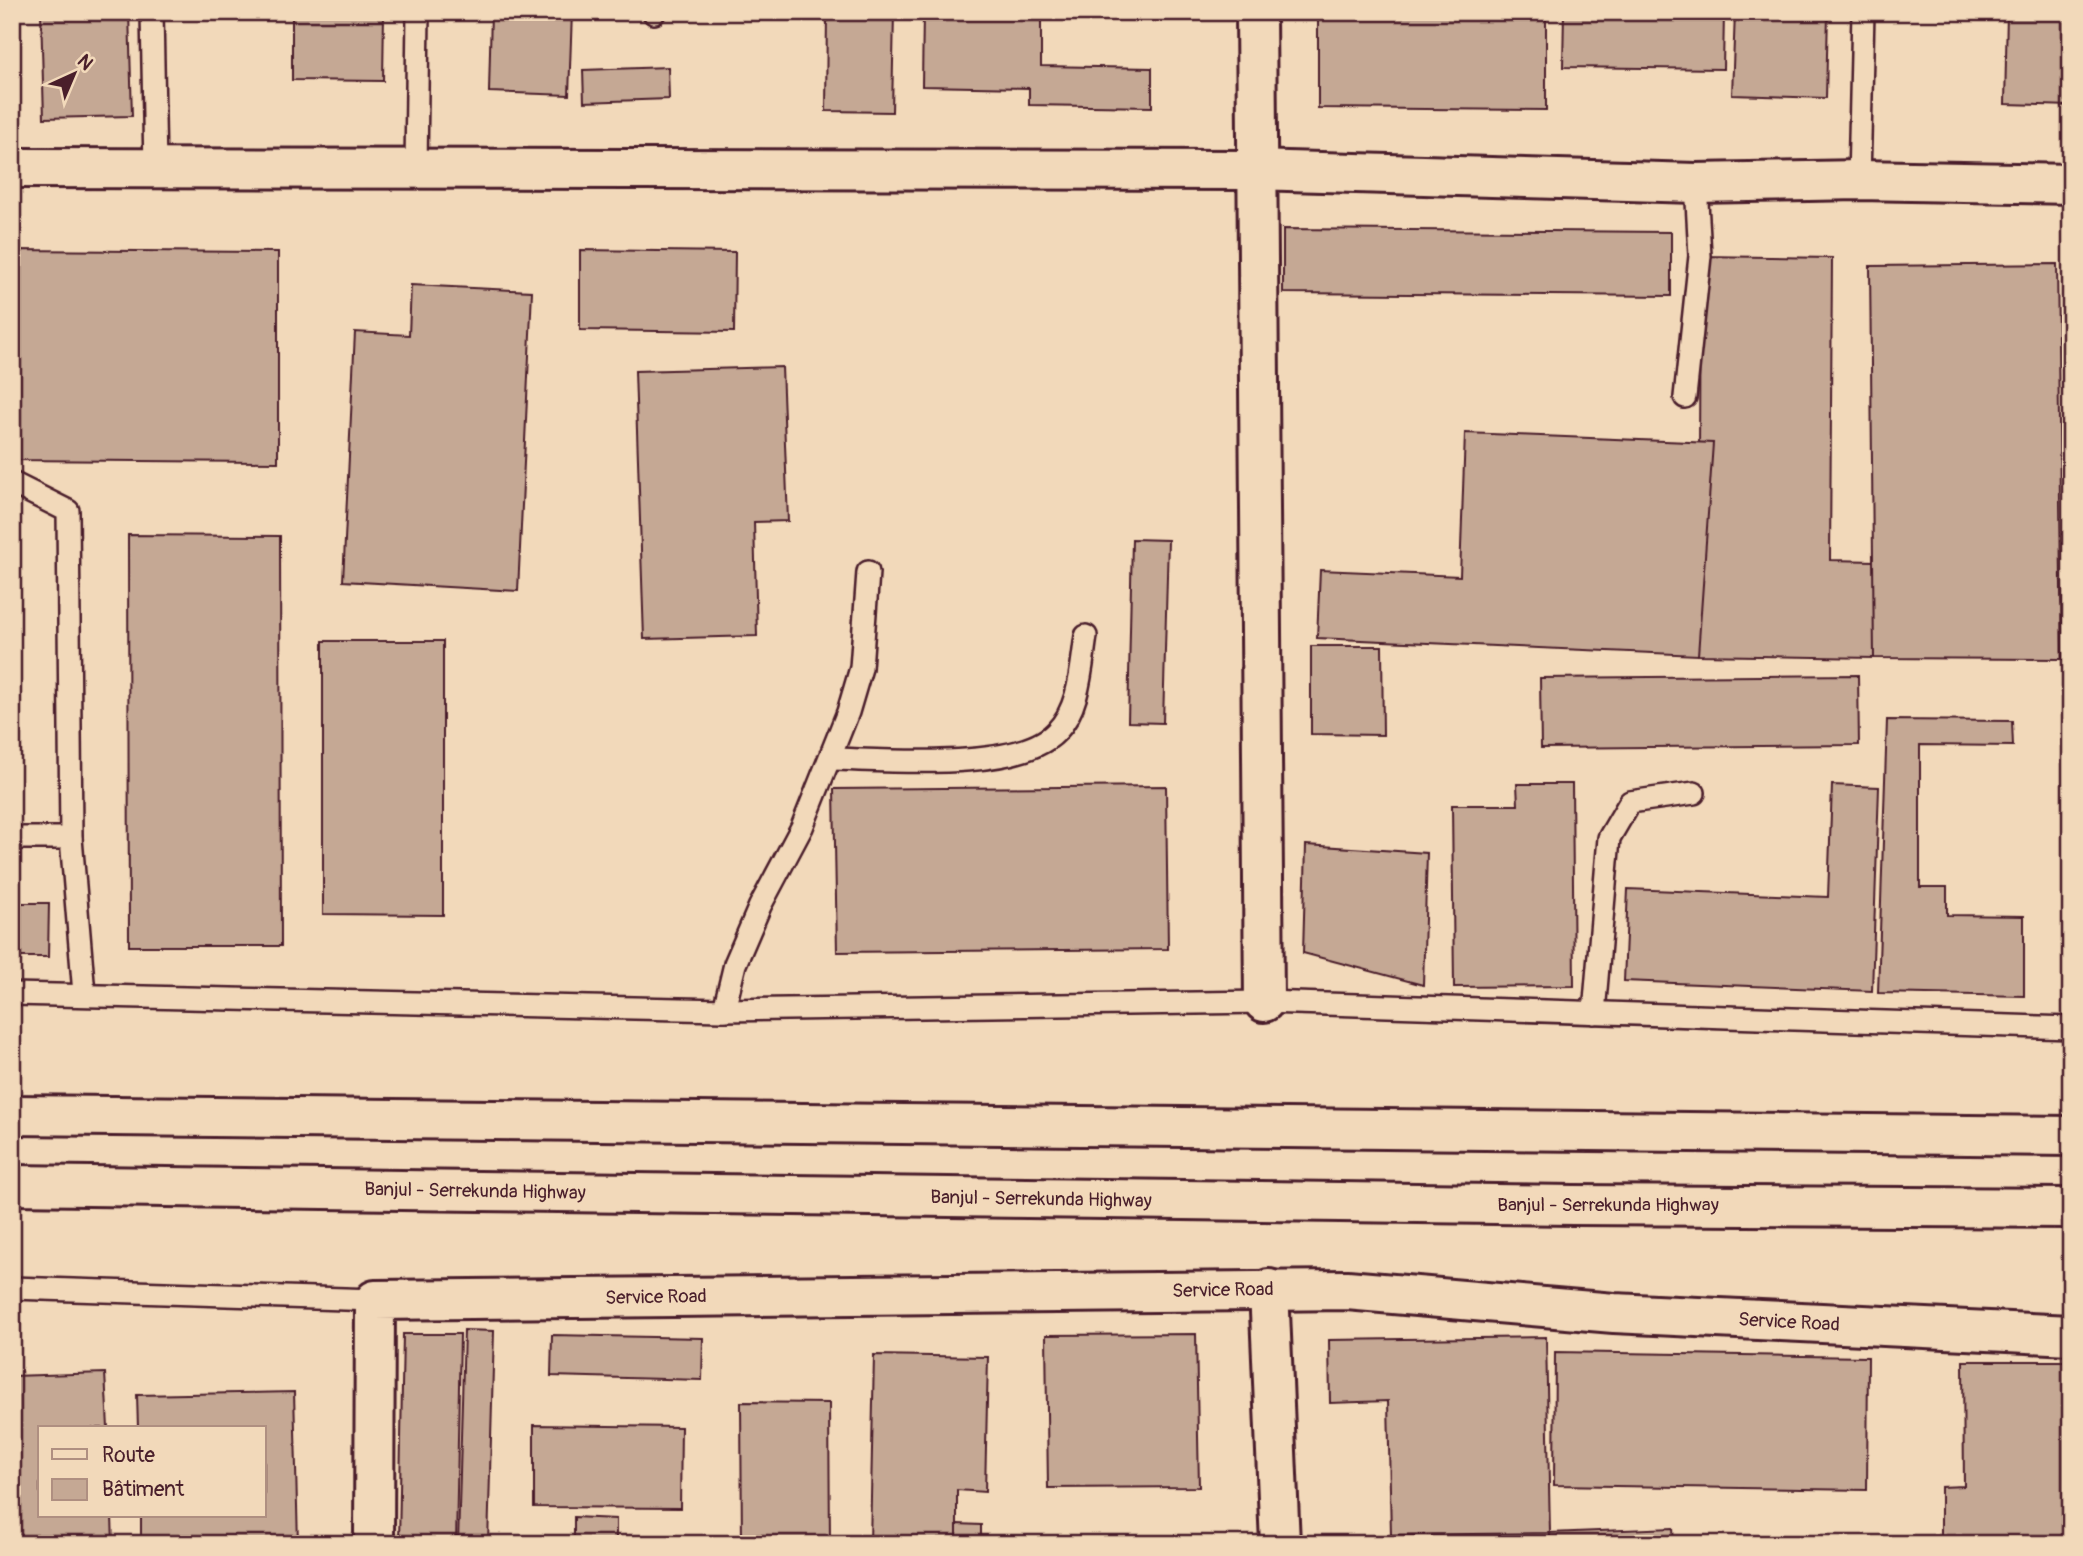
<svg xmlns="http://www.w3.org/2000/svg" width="2083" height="1556" font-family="Pangolin,sans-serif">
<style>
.building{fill:#c5a894;stroke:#4a1f2b;stroke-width:2}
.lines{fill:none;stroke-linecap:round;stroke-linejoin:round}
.service-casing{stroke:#4a1f2b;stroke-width:26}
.minor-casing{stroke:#4a1f2b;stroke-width:44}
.trunk-casing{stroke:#4a1f2b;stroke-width:44}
.service{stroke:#f2d9ba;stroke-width:21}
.minor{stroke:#f2d9ba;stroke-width:38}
.trunk{stroke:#f2d9ba;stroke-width:38}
.labels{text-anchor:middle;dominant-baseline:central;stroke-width:5;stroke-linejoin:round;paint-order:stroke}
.street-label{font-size:19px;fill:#4a1f2b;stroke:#f2d9ba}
</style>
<rect width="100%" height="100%" fill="#f2d9ba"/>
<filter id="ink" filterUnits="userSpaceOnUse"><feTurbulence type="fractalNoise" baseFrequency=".0143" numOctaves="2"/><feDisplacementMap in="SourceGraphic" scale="14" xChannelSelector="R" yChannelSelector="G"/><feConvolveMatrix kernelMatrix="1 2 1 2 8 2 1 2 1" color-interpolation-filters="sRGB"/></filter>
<g filter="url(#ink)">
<g class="building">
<path d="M41,12h88l3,104 -88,2z"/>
<path d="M292,12h92l-1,69 -91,-1z"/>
<path d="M491,12h81l-3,83 -80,-3z"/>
<path d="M827,12h67l-2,100 -66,-1z"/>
<path d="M923,12h118v54l111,2v39l-123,-2v-17l-107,-2z"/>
<path d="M1318,12h228v98l-228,-2z"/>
<path d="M1564,12h160l-1,57 -160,-2z"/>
<path d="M1735,12h93l-2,86 -94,-3z"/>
<path d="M2007,12h64v94l-66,-2z"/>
<path d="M668,67l1,32 -85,3 -1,-32z"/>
<path d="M1283,229l388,3v64l-388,-3z"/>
<path d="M12,250l266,2v210l-266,-2z"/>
<path d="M580,250l155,2 -1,80 -154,-2z"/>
<path d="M1700,256l132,2 -2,302 45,1 -1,97 -176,-3z"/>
<path d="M2057,264l5,395 -188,-1 -4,-392z"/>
<path d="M411,285l121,6 -14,300 -175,-10 12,-249 54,3z"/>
<path d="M782,367l6,154 -34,1 3,114 -113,3 -9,-268z"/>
<path d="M1465,433l248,10 -15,212 -381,-17 3,-68 140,6z"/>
<path d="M128,535l152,1 1,410h-152z"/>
<path d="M1132,539l36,1 -5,183 -35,-1z"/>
<path d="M323,641h120v274l-120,-1z"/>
<path d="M1311,646h71l1,89 -72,-1z"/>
<path d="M1858,675l1,70 -318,3 -1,-70z"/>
<path d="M1887,720l125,1 1,25 -93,-1v142h27v28l77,1v80l-146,-3z"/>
<path d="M1517,784h55l2,202 -120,1 -2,-182h66z"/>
<path d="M1832,785l47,2 -7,204 -248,-10 4,-92 200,8z"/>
<path d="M1166,786l2,163 -331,3 -3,-163z"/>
<path d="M1306,845l121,8 -4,132 -120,-32z"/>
<path d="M12,903h37l-1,54h-36z"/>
<path d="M464,1330l30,1 -6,213h-30z"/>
<path d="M403,1334h57l-4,210h-57z"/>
<path d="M1196,1334l3,153 -151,1 -2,-153z"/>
<path d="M552,1335l151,3 -1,42 -151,-4z"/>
<path d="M1546,1337l4,196 -159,2 -3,-134 -58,2 -1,-63z"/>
<path d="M1555,1352l313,5 -1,133 -313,-5z"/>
<path d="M874,1355l114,2 -3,135 -28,-2v54h-87z"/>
<path d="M1963,1361h108v183h-130v-57l23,-1z"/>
<path d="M105,1373l3,55h-68v88h72l1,28h-101v-168z"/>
<path d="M294,1392l4,152h-157v-28h123v-88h-126l-1,-33z"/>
<path d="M741,1402l88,1 1,141h-88z"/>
<path d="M534,1425l147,2 -1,81 -146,-1z"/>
<path d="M574,1517l42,2v25h-42z"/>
<path d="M957,1524l24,1v19h-24z"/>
<path d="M1673,1528l1,16h-124v-11z"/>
<path d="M1525,1540v4l-199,-1z"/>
<path d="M1101,1541l76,1v2h-76z"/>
</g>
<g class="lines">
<defs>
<g id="service">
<path d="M152,12l3,157"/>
<path d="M654,12v1"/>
<path d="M416,169l2,-157"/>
<path d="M1859,180l4,-168"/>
<path d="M1685,397l15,-141 -4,-73"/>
<path d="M12,483l56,28 3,327 13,156"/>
<path d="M832,759c54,1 186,13 224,-27 24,-24 25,-64 30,-96"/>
<path d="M12,838h59"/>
<path d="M12,994l712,16 540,-8 807,26"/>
<path d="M724,1010l11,-46 25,-58 42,-79 46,-115 13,-44 7,-96"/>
<path d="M1594,1013l15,-175 21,-36 64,-9"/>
<path d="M12,1288l363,12"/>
</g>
<g id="minor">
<path d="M1256,12l8,990"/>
<path d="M12,168l1245,2 439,13 163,-3 212,4"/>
<path d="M1269,1289l11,255"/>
<path d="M374,1544l1,-244 972,-10 267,23 457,22"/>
</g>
<g id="trunk">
<path d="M12,1115l2059,21"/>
<path d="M12,1185l1562,20 497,3"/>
</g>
</defs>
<use href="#service" class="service-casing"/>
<use href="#minor" class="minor-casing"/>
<use href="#trunk" class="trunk-casing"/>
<use href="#service" class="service"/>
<use href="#minor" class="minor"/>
<use href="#trunk" class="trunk"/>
</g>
</g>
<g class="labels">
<g class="street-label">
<text transform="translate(475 1191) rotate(1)">Banjul - Serrekunda Highway</text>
<text transform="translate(1041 1199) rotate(1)">Banjul - Serrekunda Highway</text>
<text x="1608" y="1205">Banjul - Serrekunda Highway</text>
<text transform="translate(1223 1290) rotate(-1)">Service Road</text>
<text transform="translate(656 1297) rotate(-1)">Service Road</text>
<text transform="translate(1789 1322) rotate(3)">Service Road</text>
</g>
</g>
<rect width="2083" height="1556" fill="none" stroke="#f2d9ba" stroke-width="42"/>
<rect x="21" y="21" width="2041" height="1514" fill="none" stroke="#4a1f2b" stroke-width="2.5" filter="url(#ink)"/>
<rect x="38" y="1426" width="228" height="91" fill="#f2d9ba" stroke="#af8f81" stroke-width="2"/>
<rect x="52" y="1449" width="35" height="10" fill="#f2d9ba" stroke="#af8f81" stroke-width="2"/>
<text x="102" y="1462" font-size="21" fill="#4a1f2b">Route</text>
<rect x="52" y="1479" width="35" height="21" fill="#c5a894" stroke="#af8f81" stroke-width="2"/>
<text x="102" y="1496" font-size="21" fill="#4a1f2b">Bâtiment</text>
<g transform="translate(74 74) rotate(44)" stroke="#f2d9ba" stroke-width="5" paint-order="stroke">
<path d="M0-5L12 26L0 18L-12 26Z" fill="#4a1f2b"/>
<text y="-10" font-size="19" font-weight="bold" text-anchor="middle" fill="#4a1f2b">N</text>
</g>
</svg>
